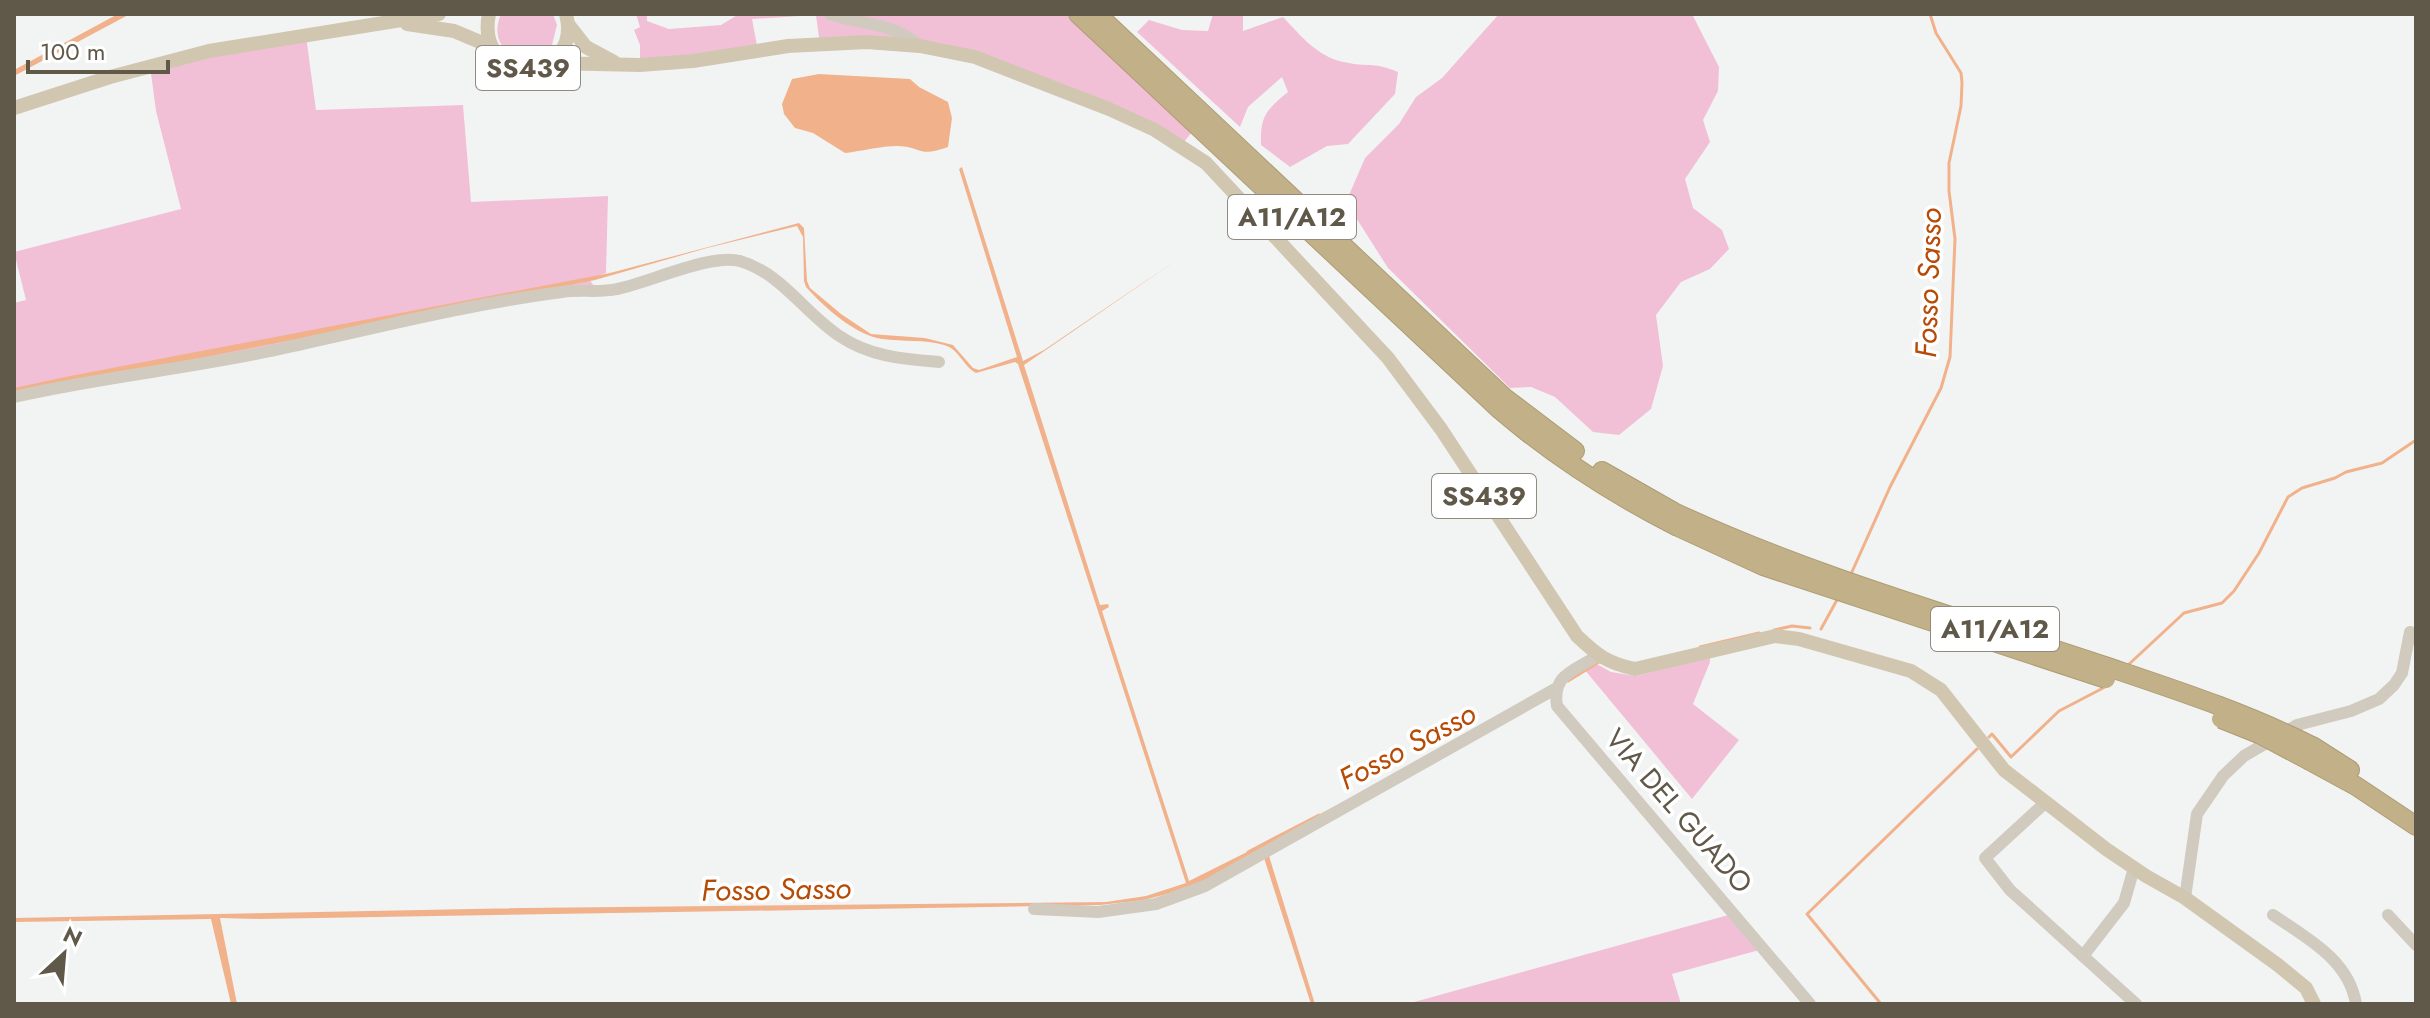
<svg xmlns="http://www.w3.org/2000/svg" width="2430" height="1018" font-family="Jost,sans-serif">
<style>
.green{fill:#f2c0d6}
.water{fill:#f1b28b}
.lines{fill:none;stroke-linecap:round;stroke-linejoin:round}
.stream{stroke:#f1b28b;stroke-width:3}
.highway-casing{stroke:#ae9c73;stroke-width:20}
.minor{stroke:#d1cbbf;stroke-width:12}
.major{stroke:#d1c7b1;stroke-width:14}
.highway{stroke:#c2b088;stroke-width:18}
.highway-bridge-casing{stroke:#ae9c73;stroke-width:20;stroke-linecap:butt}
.highway-bridge{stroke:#c2b088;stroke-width:18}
.labels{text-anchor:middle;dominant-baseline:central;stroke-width:7;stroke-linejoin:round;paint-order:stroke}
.shield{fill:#fff;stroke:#908a7f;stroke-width:2}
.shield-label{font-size:26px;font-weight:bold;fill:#605848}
.street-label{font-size:28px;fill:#605848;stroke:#fff}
.water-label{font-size:30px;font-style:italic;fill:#b74a05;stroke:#fff}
</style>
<rect width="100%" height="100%" fill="#f2f4f4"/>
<g class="green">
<path d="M501,14h52l4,11 -5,20c-27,27 -67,5 -51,-31z"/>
<path d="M636,14h11v7l22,8 52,-4 18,-11h327l126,118 -12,15 -205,-90 -155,-12 -4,-30 -64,4 6,32 -118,14v-20l-6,-15 6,-3z"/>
<path d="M1213,14h30v17l40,-14c19,20 36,42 66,46 21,4 25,-1 49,9l-3,22 -47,50 -21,2 -37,21 -29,-22c-1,-29 5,-35 27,-53l-6,-15 -34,30 -8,20 -103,-95 12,-12 33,10 26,1z"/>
<path d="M1499,14h193l27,53 -1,24 -15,29 7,22 -25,37 8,29 29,22 7,19 -19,20 -29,13 -25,33 7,51 -12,43 -32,26 -26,-3 -38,-35 -24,-10 -21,1 -122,-120 -42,-66 19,-44 34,-34 17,-27 26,-19z"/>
<path d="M306,36l10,74 147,-5 8,97 137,-6 -2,77 -17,6 8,11 -33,2 -550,107v-96l12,-3 -12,-48 167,-43 -25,-98 -6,-45z"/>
<path d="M1710,657v5l-17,42 46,36 -47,59 -108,-130 9,-7 18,10 25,4z"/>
<path d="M1732,914l31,35 -91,25 9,30h-274z"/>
</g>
<g class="water">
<path d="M118,14h12l-116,62v-6z"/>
<path d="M819,74l91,5 9,8 29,15 4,16 -4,29c-31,11 -24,0 -50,-1 -17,0 -36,5 -53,7l-32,-20 -18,-5 -11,-14 -2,-10 10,-25z"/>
<path d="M962,167l61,194 21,-11 137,-93 -157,108 76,240 8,-1 1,3 -7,4 87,270 92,-46 110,-59 -190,107 -23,8 -34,9 -44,5 -59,1 -782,13 -39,-1 17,86h-6l-20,-85 -197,3v-4l508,-10 584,-6 40,-6 40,-13 -168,-519 -3,-2 -39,11c-13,-7 -17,-24 -32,-28 -19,-6 -41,-3 -62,-6 -27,-4 -58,-32 -76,-52l-2,-6 -1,-44 -6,-11 -90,22 -112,32 -581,115v-7l56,-12 540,-103 189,-50 5,5 3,53 3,7 31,26 30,20 54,4 28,7 20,23 6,2 38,-13 -58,-188z"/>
<path d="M1269,856l46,148h-4l-47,-146z"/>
</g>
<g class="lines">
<g class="stream">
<path d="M1851,574l39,-87 51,-99 9,-31 5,-118 -6,-48v-28l12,-57 1,-23 -1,-10 -25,-40 -6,-19"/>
<path d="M1821,629l17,-31"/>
<path d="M1774,630l18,-4 18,2"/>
<path d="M1700,647l59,-14"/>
<path d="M2127,666l57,-53 38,-10 12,-12 25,-38 29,-56 14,-9 33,-10 11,-6 36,-9 34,-23"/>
<path d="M1568,681l31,-19"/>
<path d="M1989,737l3,-3 19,23 48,-46 48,-25"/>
<path d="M1248,852l71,-37"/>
<path d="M1881,1004l-74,-90 170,-165"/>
</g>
<defs>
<g id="highway">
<path d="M1078,14l422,396c54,46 113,84 176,116"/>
<path d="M1097,14l408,384 70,53"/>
<path d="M1602,471l72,41"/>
<path d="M2314,747l36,23"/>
<path d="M2310,761l46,25 60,40"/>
</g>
</defs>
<use href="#highway" class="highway-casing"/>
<g class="minor">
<path d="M830,14c32,11 63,8 90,32"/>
<path d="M14,397c91,-21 184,-29 275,-50 90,-20 181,-43 273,-55 18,-3 37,1 55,-3 31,-6 94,-36 123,-28 43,13 65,53 101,76 30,20 64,22 98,25"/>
<path d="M1597,656c-23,15 -45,18 -40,50l253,298"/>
<path d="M2046,802l-61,56 25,32 126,114"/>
<path d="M2185,898l12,-84 26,-38 21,-20 53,-31 54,-14 28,-12 15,-14 8,-12 8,-41"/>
<path d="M1034,909l64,3 58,-8 49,-18 350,-197"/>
<path d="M2273,915c34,23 76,45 83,89"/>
<path d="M2388,915l28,30"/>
<path d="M2083,956l41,-53 10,-35"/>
</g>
<g class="major">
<path d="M489,14c-15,73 95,69 77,0"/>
<path d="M407,24l47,7 38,16"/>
<path d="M568,24l18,23 28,15"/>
<path d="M548,63l92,2 53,-4 95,-15 79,-4 53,4 55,11 134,52 46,21 51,33 182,195 53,71 136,207c20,19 30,27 58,33l140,-33 24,3 112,32 30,19 63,80 102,79 40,27 39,22 93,67 28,23 8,16"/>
<path d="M14,108l96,-31 99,-26 230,-37"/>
</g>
<use href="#highway" class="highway"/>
<defs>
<g id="highway-bridge">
<path d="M1676,513c138,64 285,105 429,153 71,24 142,47 209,81"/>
<path d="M1676,526l87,40 343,113"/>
<path d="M2221,719l40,16 49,26"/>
</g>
</defs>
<use href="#highway-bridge" class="highway-bridge-casing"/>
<use href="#highway-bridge" class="highway-bridge"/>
</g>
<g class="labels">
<g class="shield">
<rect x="476" y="46" width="104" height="44" rx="6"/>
<rect x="1228" y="195" width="128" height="44" rx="6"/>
<rect x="1432" y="474" width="104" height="44" rx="6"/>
<rect x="1931" y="607" width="128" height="44" rx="6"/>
</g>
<g class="shield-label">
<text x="528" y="68">SS439</text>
<text x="1292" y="217">A11/A12</text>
<text x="1484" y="496">SS439</text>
<text x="1995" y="629">A11/A12</text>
</g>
<g class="street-label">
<text transform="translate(1679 811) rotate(49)">VIA DEL GUADO</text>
</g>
<g class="water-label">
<text transform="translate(1928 283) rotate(-88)">Fosso Sasso</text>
<text transform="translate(1407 746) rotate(-28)">Fosso Sasso</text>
<text transform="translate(776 889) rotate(-1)">Fosso Sasso</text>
</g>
</g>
<rect width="2430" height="1018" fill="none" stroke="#605848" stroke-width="32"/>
<g transform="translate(64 954) rotate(26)" stroke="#ffffff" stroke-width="6" paint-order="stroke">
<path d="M0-6L14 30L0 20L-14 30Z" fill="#605848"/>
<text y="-12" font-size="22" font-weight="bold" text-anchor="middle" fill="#605848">N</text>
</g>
<path d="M28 60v12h140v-12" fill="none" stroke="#605848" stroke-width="4"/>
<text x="40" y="60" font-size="24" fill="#605848" stroke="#ffffff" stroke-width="6" paint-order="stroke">100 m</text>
</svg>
